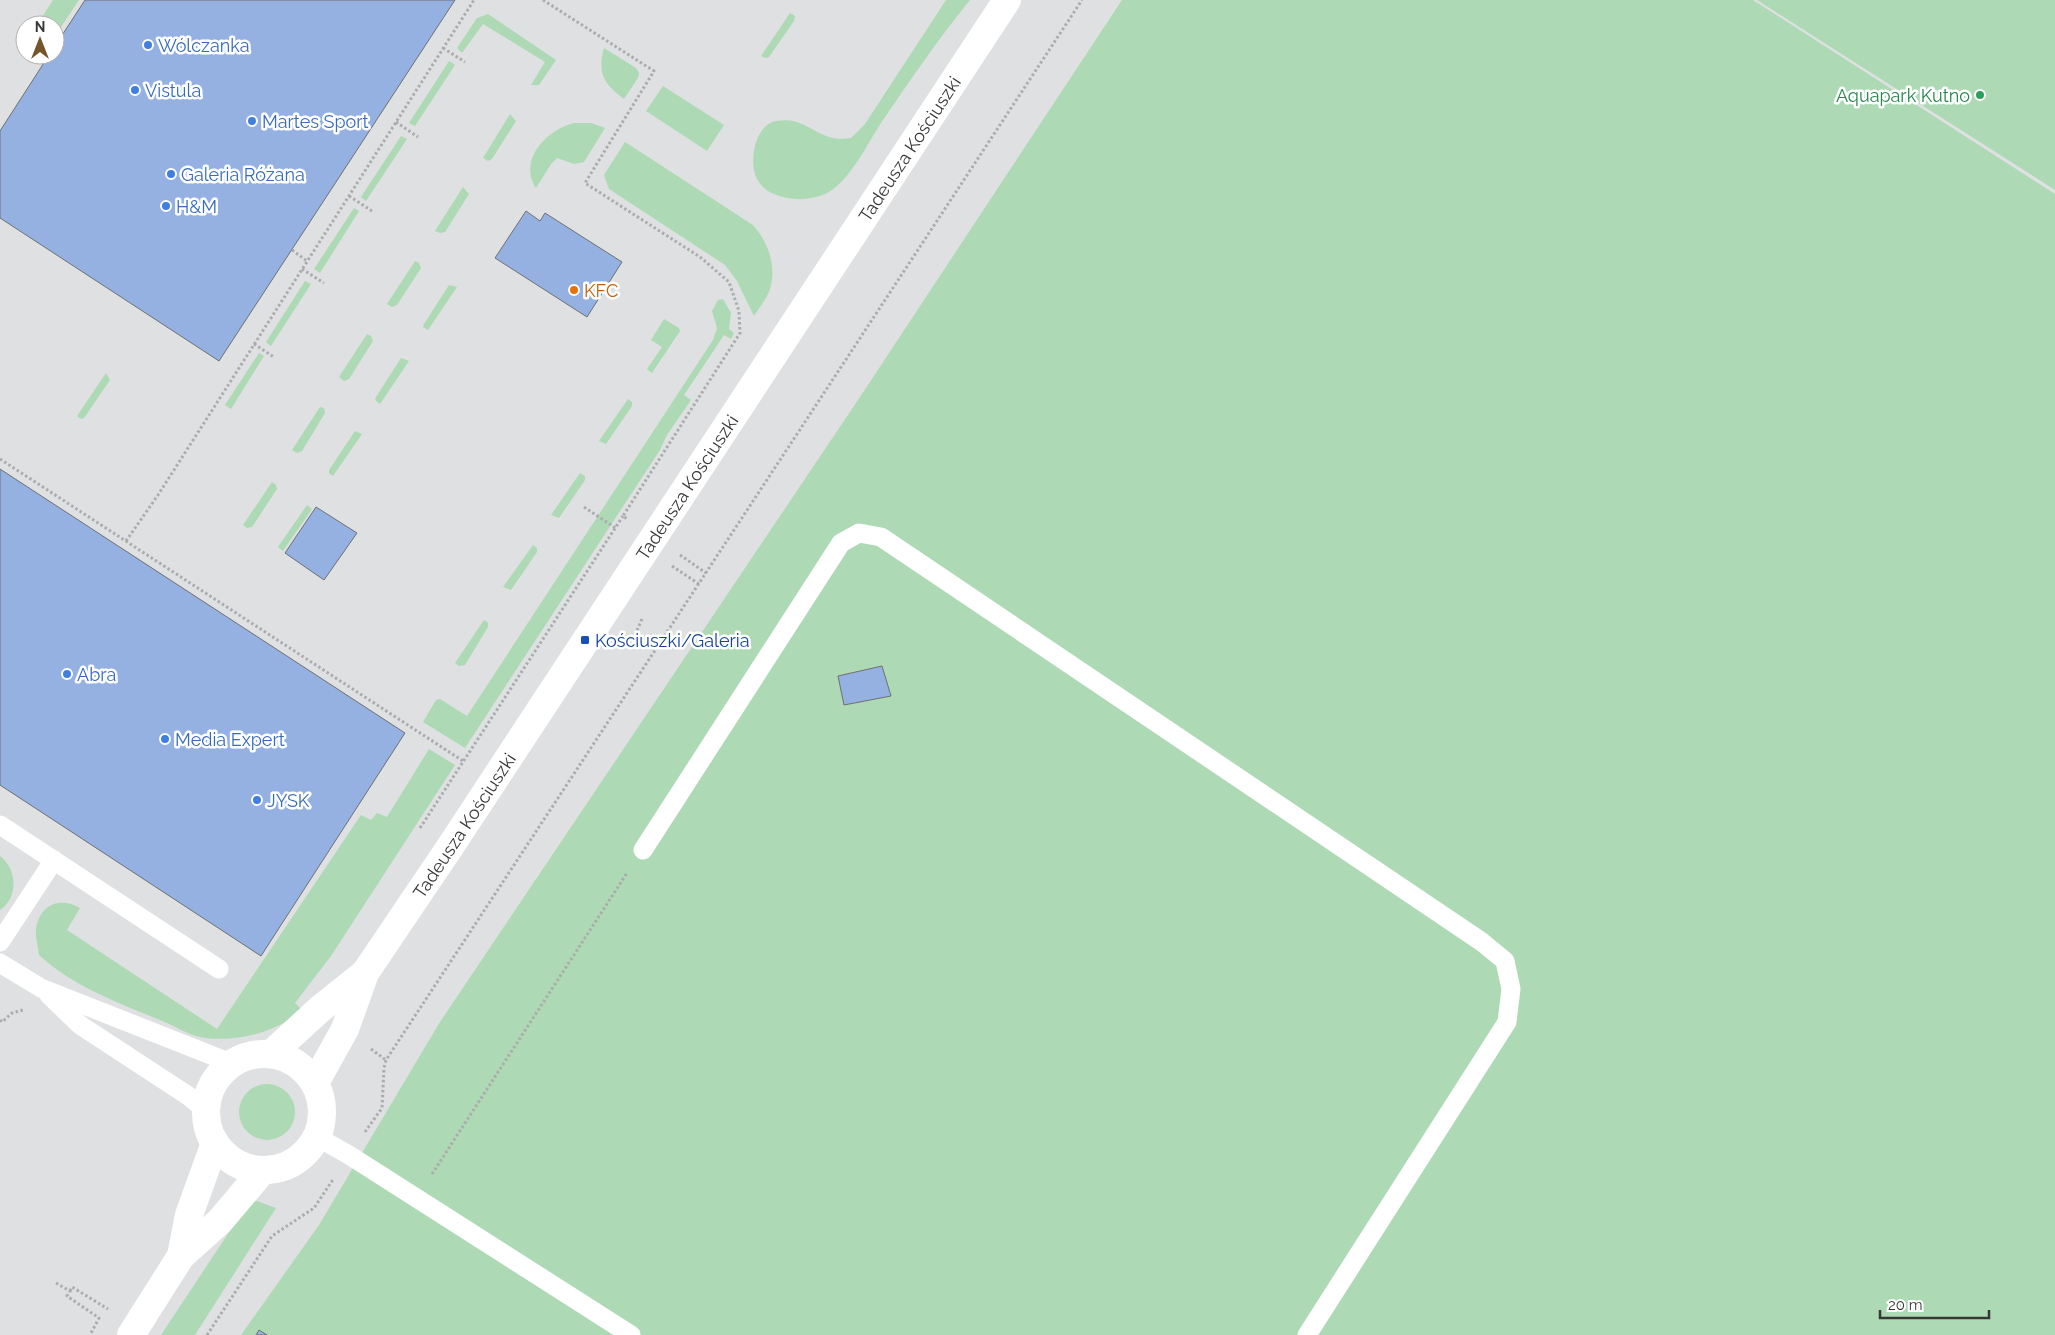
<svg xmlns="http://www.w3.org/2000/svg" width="2055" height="1335" font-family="Raleway,sans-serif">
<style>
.green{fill:#add9b4}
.building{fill:#94b1e1;stroke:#6f7071}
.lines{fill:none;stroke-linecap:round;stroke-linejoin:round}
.path{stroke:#abacad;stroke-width:3;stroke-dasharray:2.5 2.5;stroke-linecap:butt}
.lane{stroke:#fff;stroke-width:19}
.secondary{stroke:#fff;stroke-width:28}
.shop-dot{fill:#3f7fe0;stroke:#fff;stroke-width:2}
.leisure-dot{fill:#2e9e5b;stroke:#fff;stroke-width:2}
.food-dot{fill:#e8710a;stroke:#fff;stroke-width:2}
.transit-dot{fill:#1a4fb4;stroke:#fff;stroke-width:2}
.labels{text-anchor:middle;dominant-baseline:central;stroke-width:5;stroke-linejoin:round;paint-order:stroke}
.shop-label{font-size:18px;fill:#366cbe;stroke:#fff;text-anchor:start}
.leisure-label{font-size:18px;fill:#27864d;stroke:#fff;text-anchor:end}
.street-label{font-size:18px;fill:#383839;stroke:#fff}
.food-label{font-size:18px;fill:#c56008;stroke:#fff;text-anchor:start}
.transit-label{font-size:18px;fill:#164399;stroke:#fff;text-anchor:start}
</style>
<rect width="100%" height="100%" fill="#dfe0e2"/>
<g class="green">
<path d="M53,0h26l-24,36v-11h-18z"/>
<path d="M946,0h24c-31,38 -59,79 -87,120 -15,22 -29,54 -51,70 -11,8 -31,11 -44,8 -11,-2 -23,-6 -29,-16 -12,-16 -5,-57 17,-61 33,-6 41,23 75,17l14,-14z"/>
<path d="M1122,0h631l302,194v1141h-1814l78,-110 121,-203 420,-625z"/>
<path d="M1757,0h298v190z"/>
<path d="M790,13l5,3 -1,5 -25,36 -3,1 -5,-2z"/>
<path d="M488,14l68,46 -17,25h-8l14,-23 -62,-38 -21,29 -5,-5 20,-30z"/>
<path d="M604,48l32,20 3,5 -1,5 -14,21c-20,-15 -27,-25 -20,-51z"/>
<path d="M449,61l6,4 -40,61 -6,-3z"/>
<path d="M663,86l61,39 -17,26 -61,-40z"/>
<path d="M510,114l6,7 -24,38 -4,2 -5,-3z"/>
<path d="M574,123h17l14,5 -21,34 -10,2 -17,-6 -6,6 -15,24c-18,-29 11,-58 38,-65z"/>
<path d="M401,136l6,3 -41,62 -5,-4z"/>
<path d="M625,142l128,83c15,17 24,41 17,64 -3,9 -11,19 -16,27l-17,-35 -12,-16 -116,-76 -5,-14z"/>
<path d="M463,187l6,7 -24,38 -5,1 -5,-2z"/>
<path d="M354,208l5,3 -39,62 -6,-4z"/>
<path d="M415,261l4,2 2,5 -24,37 -5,2 -5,-3z"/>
<path d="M305,281l6,3 -40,62 -5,-4z"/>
<path d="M449,285l8,2 -29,43 -5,-3 1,-3z"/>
<path d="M723,299l8,14 -2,16 5,4 -3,6 -7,-4 -40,60 7,5 -24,35 -7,15 -195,298 -42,-26 13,-22 4,-1 27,17 246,-376 4,-12 -5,-17 6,-11z"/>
<path d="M664,319l15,9 1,3 -28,42 -5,-4 15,-22 -11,-7z"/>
<path d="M367,334l4,2 2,5 -24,38 -5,2 -5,-4z"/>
<path d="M259,353l5,3 -33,53 -6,-4z"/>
<path d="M401,358l8,3 -29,43 -5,-4 1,-3z"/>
<path d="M106,373l4,7 -26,38 -3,1 -4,-3z"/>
<path d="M628,399l4,3v4l-26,38 -7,-3z"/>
<path d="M320,407l4,1 1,5 -23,38 -5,2 -5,-3z"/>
<path d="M355,431l7,3 -29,42 -4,-3v-3z"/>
<path d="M580,473l5,3v4l-26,38 -8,-3z"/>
<path d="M272,482l4,3 1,4 -25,38 -5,1 -4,-3z"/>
<path d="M307,505l5,4 -29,42 -5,-4z"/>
<path d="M533,545l4,3v4l-26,38 -8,-3z"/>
<path d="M484,620l4,3v4l-23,38 -6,1 -4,-3z"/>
<path d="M429,749l26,16 -124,191 -36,47 7,7c-26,22 -62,32 -96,28 -13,-1 -28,-10 -39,-15 -45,-19 -92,-35 -128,-68 -1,-9 -4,-19 -3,-27 5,-25 25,-31 44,-20l-13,22 150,99 144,-214 10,5 6,-7 10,4z"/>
<path d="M0,856c17,13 19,41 0,54z"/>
<circle cx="267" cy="1112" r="28"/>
<path d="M251,1199l25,9 -81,127h-34z"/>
</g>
<g class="building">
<path d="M85,0h370l-236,361 -219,-143v-87l49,-76h6v-9z"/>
<path d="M526,211l14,10 5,-8 77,49 -35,55 -92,-59z"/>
<path d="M0,469l405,264 -144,223 -261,-171z"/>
<path d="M316,507l41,26 -33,47 -39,-27z"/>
<path d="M882,666l9,30 -47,9 -6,-29z"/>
<path d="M259,1330l8,5h-11z"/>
</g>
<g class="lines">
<g class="path">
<path d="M543,0l111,71 -69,112 115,74 29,25 10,29 1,22 -117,183 4,3"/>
<path d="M443,48l22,14"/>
<path d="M396,122l22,15"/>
<path d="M349,196l23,15"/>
<path d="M292,250l15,11"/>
<path d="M302,269l22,14"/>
<path d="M254,344l20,13"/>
<path d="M0,459l463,302"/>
<path d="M584,507l33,22"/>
<path d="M126,541l32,-46 316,-495"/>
<path d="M680,555l26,18"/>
<path d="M672,566l27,18"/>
<path d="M635,635l7,-16"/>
<path d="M420,828l203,-312"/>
<path d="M0,1020l2,2 10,-9 11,-3"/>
<path d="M371,1049l15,11"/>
<path d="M365,1132l17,-24 2,-40 2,-8 696,-1060"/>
<path d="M432,1174l195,-301"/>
<path d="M56,1283l14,8 -3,5 32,22 -9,17"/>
<path d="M70,1291l2,-4 36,22"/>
<path d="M207,1335l65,-99 42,-28 20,-30"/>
</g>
<g class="lane">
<path d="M0,825l219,144"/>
<path d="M643,850l198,-307 18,-10 22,4 601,405 23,19 6,28 -4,33 -200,313"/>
<path d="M0,942l54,-82"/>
<path d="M0,963l41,25 190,75"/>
<path d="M49,995l31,30 110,72 16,14"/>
<path d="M317,1137l32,18 282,180"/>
</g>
<g class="secondary">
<circle cx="264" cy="1112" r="58"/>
<path d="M271,1054l49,-45 45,-36"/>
<path id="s1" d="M315,1083l30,-54 20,-56 87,-129 555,-844"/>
<path d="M181,1256l8,-41 26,-72"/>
<path d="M131,1335l50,-79 39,-35 43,-51"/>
</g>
</g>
<g class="shop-dot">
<circle cx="148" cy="45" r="5"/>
<circle cx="135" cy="90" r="5"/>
<circle cx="252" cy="121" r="5"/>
<circle cx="171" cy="174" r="5"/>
<circle cx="166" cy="206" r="5"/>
<circle cx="67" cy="674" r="5"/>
<circle cx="165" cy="739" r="5"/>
<circle cx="257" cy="800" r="5"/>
</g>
<circle class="leisure-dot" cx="1980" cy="95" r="5"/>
<circle class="food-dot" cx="574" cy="290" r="5"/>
<rect class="transit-dot" x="580" y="635" width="10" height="10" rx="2.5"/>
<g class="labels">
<g class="shop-label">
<text x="158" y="45">Wólczanka</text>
<text x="145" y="90">Vistula</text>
<text x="262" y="121">Martes Sport</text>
<text x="181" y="174">Galeria Różana</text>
<text x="176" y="206">H&amp;M</text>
<text x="77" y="674">Abra</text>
<text x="175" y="739">Media Expert</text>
<text x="267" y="800">JYSK</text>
</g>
<g class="leisure-label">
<text x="1970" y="95">Aquapark Kutno</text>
</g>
<g class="street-label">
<text stroke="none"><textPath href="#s1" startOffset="1109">Tadeusza Kościuszki</textPath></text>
<text stroke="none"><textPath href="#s1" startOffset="704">Tadeusza Kościuszki</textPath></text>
<text stroke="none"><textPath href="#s1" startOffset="299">Tadeusza Kościuszki</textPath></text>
</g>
<g class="food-label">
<text x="584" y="290">KFC</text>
</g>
<g class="transit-label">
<text x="595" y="640">Kościuszki/Galeria</text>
</g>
</g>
<g transform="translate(40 40)"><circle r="24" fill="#ffffff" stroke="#afafb0"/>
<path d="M0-4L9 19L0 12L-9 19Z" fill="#74552a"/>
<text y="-8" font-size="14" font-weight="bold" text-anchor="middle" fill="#383839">N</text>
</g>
<path d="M1880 1310v8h109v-8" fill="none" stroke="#383839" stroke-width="2.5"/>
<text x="1888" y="1310" font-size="15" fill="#383839" stroke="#ffffff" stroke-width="4" paint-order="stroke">20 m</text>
</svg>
